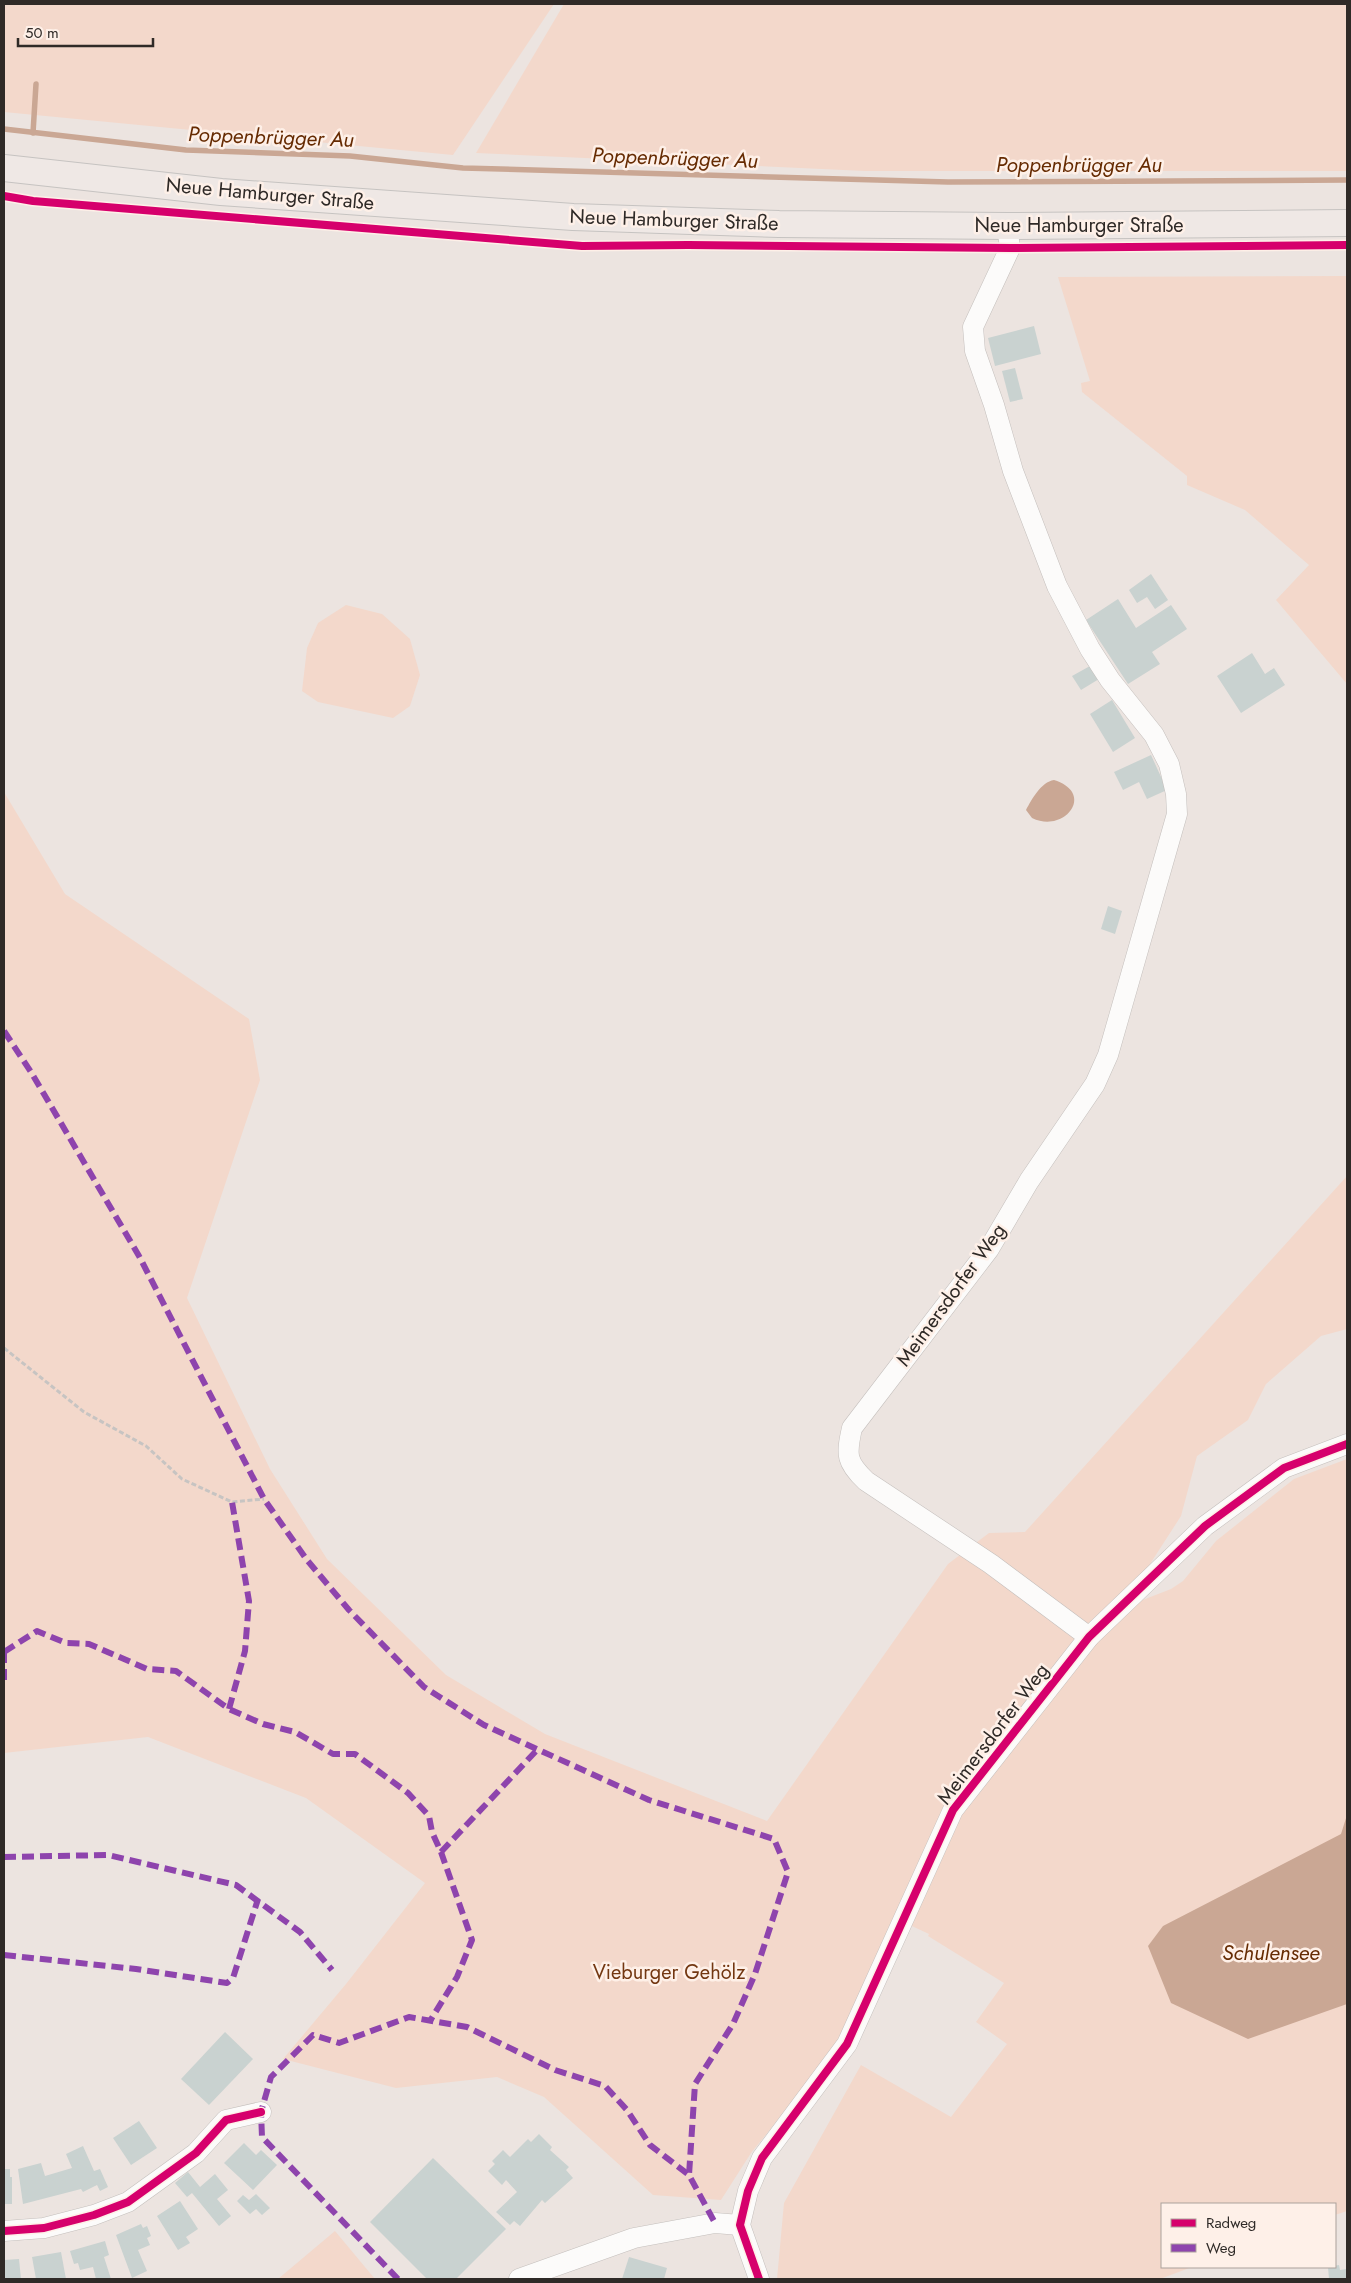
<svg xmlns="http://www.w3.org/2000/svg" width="1351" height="2283" font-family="Jost,sans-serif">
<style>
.green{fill:#f3d8cb}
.water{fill:#caa794}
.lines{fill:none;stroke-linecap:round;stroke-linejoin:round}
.stream{stroke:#caa794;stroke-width:5.5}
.building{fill:#c9d2d0}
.minor-casing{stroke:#c4bfbc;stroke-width:21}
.major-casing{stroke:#c6c3c1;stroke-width:28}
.path{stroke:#c7c4c2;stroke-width:3;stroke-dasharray:5 2.5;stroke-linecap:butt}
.minor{stroke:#fcfbfa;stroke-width:20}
.major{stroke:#efe8e5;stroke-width:26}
.quiet{stroke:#8e44ad;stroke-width:6;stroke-dasharray:12 6;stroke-linecap:butt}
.cycleway-casing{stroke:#fef0e8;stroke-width:11}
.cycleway{stroke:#d6006c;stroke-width:8}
.labels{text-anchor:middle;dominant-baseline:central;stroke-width:5;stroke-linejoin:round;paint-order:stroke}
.street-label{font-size:20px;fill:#2f2a27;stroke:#fef0e8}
.park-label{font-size:20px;fill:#733711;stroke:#fef0e8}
.water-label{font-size:21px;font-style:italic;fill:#662b02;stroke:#fef0e8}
</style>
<rect width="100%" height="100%" fill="#ece4e0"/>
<g class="green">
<path d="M4,4h550l-101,151 -449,-43z"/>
<path d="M564,4h783v167h-482l-389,-18z"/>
<path d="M1347,276v408l-71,-84 33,-35 -64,-55 -58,-25v-9l-105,-84 -1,-9 9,-2 -32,-104z"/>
<path d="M346,605l36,9 28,25 10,36 -10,31 -17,12 -75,-16 -16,-11 5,-43 11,-25z"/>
<path d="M4,792l61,102 184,125 11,61 -73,218 83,171 57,90 119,116 99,59 222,87 181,-257 41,-31 36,-1 322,-356v153l-26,7 -55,48 -18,36 -51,36 -16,60 -40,62 -42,39 72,-28 12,-8 33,-40 78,-62 53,-20v752l-12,4v-11h-173v63h30l-32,12h-383l7,-76 77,-138 90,52 56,-73 -31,-22 28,-39 -76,-47 1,-2 -30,-14 -60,124 -88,109 -30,47 -68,-5 -109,-98 -47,-20 -101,11 -113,-29 63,-75 79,-101 -119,-85 -158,-61 -144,16z"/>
<path d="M335,2231l40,48h-97z"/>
</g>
<g class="water">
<path d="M1054,780c42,13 11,54 -22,38l-6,-8c6,-11 15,-28 28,-30z"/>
<path d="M1347,1815v189l-99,35 -77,-36 -23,-57 15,-20 178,-92z"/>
</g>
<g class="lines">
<g class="stream">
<path d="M4,129l182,21 164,6 113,12 485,14 399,-2"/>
<path d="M33,133l3,-49"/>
</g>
</g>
<g class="building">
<path d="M1034,326l7,28 -46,12 -7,-28z"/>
<path d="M1015,368l8,31 -13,3 -8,-31z"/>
<path d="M1151,574l17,26 -13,9 -8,-12 -10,6 -8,-13z"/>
<path d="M1118,599l18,29 35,-23 16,24 -35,23 8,12 -32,20 -42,-64z"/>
<path d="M1252,653l13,21 9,-6 11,17 -44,28 -24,-37z"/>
<path d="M1090,666l9,13 -18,11 -9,-14z"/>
<path d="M1112,700l23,38 -22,14 -23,-38z"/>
<path d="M1151,755l16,35 -20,9 -8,-17 -16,8 -9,-18z"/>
<path d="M1108,906l14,5 -7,23 -14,-5z"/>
<path d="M225,2032l28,27 -44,46 -28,-26z"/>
<path d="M139,2121l18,27 -26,17 -18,-27z"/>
<path d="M539,2134l13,13 -2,3 19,17 -3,3 7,8 -28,25 -3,-3 -22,26 -6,-5 -4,4 -14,-13 21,-20 -11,-12 -4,5 -14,-14 7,-7 -3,-3 11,-11 7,7 18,-18 3,3z"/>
<path d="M244,2143l12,12 5,-5 16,15 -24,25 -29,-27z"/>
<path d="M83,2146l11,25 6,-2 8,18 -8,4 -3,-6 -14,7 -2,-3 -58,15 -5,-35 23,-6 4,13 27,-8 -6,-14z"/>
<path d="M433,2158l73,71 -50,50h-29l-57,-57z"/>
<path d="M4,2169h6v8h2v27h-8z"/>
<path d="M188,2172l12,15 15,-13 13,16 -11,9 14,17 -12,10 -27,-33 -5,4 -12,-14z"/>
<path d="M256,2194l14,14 -8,7 -6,-6 -6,5 -13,-13 6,-6 6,5z"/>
<path d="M180,2201l18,28 -12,8 4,6 -12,7 -21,-34z"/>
<path d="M141,2224l2,4 4,-2 4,10 -4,2 3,7 -12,5 9,21 -15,7 -16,-43z"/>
<path d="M105,2241l4,14 -5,2 7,22h-15l-3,-12 -13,3 -2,-7 -4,1 -4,-13z"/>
<path d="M61,2252l5,27h-30l-4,-22z"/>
<path d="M629,2257l38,11 -3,11h-42z"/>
<path d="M19,2259l2,20h-17v-19z"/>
<path d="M1339,2265l1,5 7,-1v10h-18l-1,-12z"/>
</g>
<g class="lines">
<defs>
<g id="minor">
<path d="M1007,226l3,22 -37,79 2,24 19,54 19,66 44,115 33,63 20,31 44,55 15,29 7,30 1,20 -69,241 -13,29 -66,97 -40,68 -137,179c-6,27 -6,34 14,53l125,83 98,73"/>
<path d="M4,2231l40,-3 50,-13 34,-13 68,-49 30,-33 35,-8"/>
<path d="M519,2279l115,-41 81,-15 25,2"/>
<path d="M759,2279l-19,-54 8,-34 14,-33 85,-114 106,-234 136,-173 116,-111 79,-58 63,-24"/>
</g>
<path id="major" d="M4,168l217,24 352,25 206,7 228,2 340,-3"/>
</defs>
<use href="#minor" class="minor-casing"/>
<use href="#major" class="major-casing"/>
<g class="path">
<path d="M4,196l29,5 549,45 109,-1"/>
<path d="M4,1348l80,64 62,34 36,33 50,23 32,-3"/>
</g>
<use href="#minor" class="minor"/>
<use href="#major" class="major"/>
<g class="quiet">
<path d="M4,1031l27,41 108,184 125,243 43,61 42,50 75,77 60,38 165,75 125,39 14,33 -33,102 -22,50 -38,60 -6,91 26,48"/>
<path d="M4,1651v29"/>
<path d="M4,1652l33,-21 29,12 23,1 58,25 29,2 53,38 34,15 32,8 38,22h22l53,39 21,23 3,16 9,20 31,88 -15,37 -27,44"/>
<path d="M229,1709l16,-58 4,-50 -17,-99"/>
<path d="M441,1852l96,-102"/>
<path d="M4,1857l104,-2 128,30 64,47 32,38"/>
<path d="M4,1955l132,14 91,14 6,-5 25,-79"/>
<path d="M398,2279l-136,-142 -1,-25 10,-35 42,-42 26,8 70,-26 58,10 88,43 50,16 22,24 23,35 39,30"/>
</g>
<defs>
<g id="cycleway">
<path d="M4,196l29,5 549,45 106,-1 322,3 337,-3"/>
<path d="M4,2231l40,-3 50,-13 34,-13 68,-49 30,-33 35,-8"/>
<path d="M759,2279l-19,-54 8,-34 14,-33 85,-114 106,-234 136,-173 116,-111 79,-58 63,-24"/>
</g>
</defs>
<use href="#cycleway" class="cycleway-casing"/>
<use href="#cycleway" class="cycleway"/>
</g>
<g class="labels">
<g class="street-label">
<text transform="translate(270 194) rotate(5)">Neue Hamburger Straße</text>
<text transform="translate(674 220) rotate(2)">Neue Hamburger Straße</text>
<text x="1079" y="225">Neue Hamburger Straße</text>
<text transform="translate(951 1295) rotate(-54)">Meimersdorfer Weg</text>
<text transform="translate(993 1734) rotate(-53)">Meimersdorfer Weg</text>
</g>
<g class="park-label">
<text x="669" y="1972">Vieburger Gehölz</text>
</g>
<g class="water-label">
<text transform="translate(271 137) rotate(2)">Poppenbrügger Au</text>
<text transform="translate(675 158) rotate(2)">Poppenbrügger Au</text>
<text x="1079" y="165">Poppenbrügger Au</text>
<text x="1271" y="1953">Schulensee</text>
</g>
</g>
<rect width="1351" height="2283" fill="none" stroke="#2f2a27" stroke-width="10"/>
<rect x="1161" y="2203" width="175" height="65" fill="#fef0e8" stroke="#aba19b"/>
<rect x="1171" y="2219" width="25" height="8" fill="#d6006c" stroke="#aba19b"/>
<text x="1206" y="2228" font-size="15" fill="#2f2a27">Radweg</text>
<rect x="1171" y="2244" width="25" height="8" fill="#8e44ad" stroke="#aba19b"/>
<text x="1206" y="2253" font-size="15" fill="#2f2a27">Weg</text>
<path d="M18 38v8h135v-8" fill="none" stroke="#2f2a27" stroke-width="2.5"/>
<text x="25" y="38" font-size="15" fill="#2f2a27" stroke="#fef0e8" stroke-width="4" paint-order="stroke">50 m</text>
</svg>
